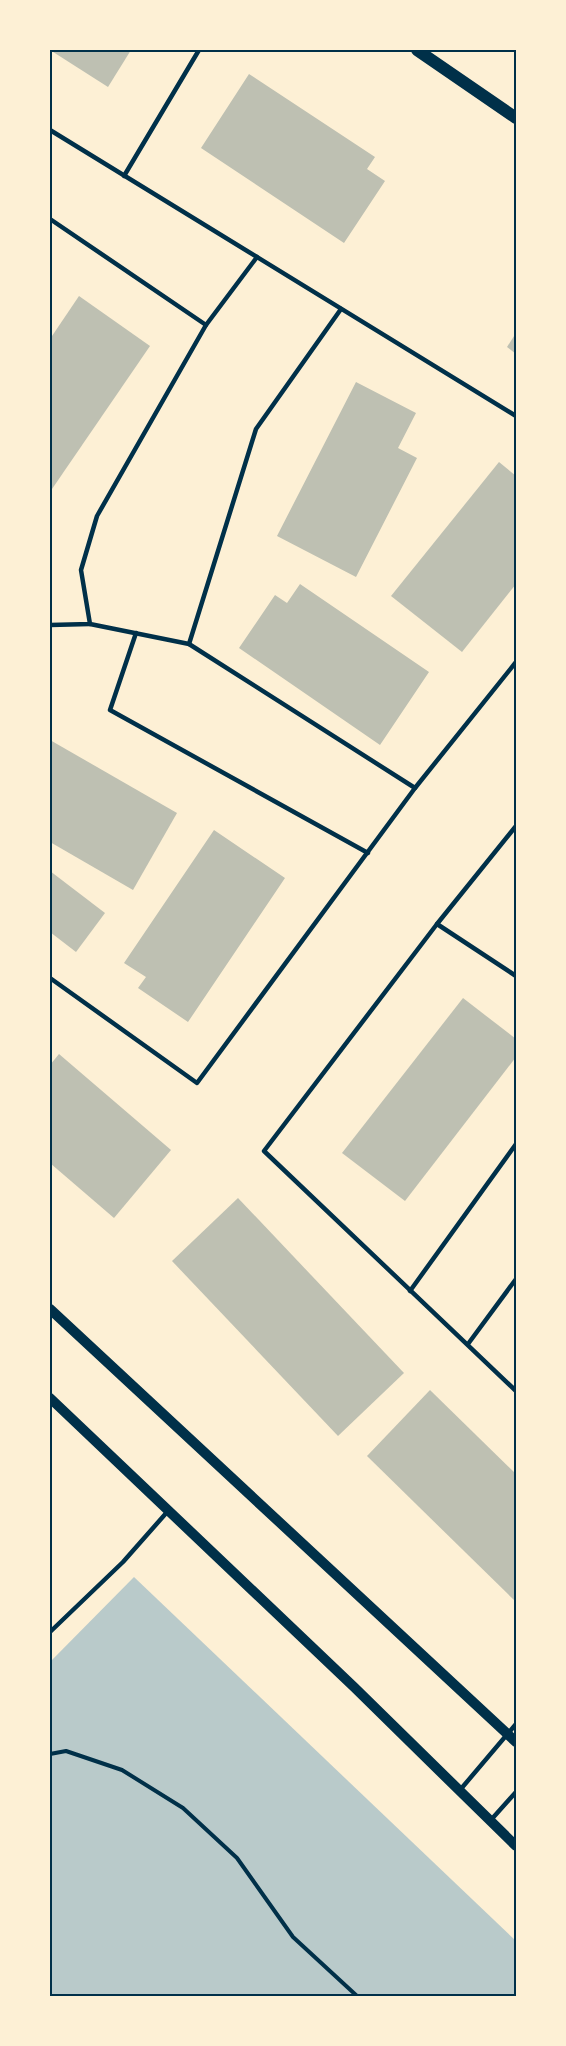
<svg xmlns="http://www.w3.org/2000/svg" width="566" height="2046" font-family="Poppins,sans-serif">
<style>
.green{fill:#b9caca}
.building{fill:#bec0b2}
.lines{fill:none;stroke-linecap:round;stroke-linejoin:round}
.path{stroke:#003049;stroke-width:4}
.service{stroke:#003049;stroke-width:4.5}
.tertiary{stroke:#003049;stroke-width:10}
.secondary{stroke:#003049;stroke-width:12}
.neatline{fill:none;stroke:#003049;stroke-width:2}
</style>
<rect width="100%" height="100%" fill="#fdf0d5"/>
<path class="green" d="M134,1577l382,364v55h-466v-334z"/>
<g class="building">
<path d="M50,50h81l-23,37z"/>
<path d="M249,74l126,83 -8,12 18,12 -41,62 -143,-95z"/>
<path d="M79,296l71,50 -98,143 -2,-1v-149z"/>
<path d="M516,333v21l-9,-7z"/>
<path d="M356,382l60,31 -18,35 19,10 -61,119 -79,-41z"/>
<path d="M499,462l17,14v108l-54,68 -71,-56z"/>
<path d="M300,584l129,88 -49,73 -141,-97 36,-53 12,8z"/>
<path d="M50,740l127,73 -44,77 -83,-48z"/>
<path d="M214,830l71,48 -97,144 -50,-34 8,-11 -22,-14z"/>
<path d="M50,871l55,42 -29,39 -26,-20z"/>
<path d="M463,998l53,41v18l-111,144 -63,-48z"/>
<path d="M59,1054l112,96 -57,68 -64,-55v-98z"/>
<path d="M238,1198l166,175 -66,63 -166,-175z"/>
<path d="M430,1390l86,84v128l-149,-146z"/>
</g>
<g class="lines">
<path class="path" d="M50,1754l16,-3 56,19 61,38 54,50 56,79 64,59"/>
<g class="service">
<path d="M50,130l466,286"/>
<path d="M124,176l75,-126"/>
<path d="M50,219l156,106 -109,191 -16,54 9,54 -40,1"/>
<path d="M206,325l51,-68"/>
<path d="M90,624l99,20 226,144"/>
<path d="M136,633l-26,77 258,143"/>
<path d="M189,644l67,-215 85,-120"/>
<path d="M516,826l-79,98 -173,227 252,240"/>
<path d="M437,924l79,52"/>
<path d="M50,978l147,105 218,-295 101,-126"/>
<path d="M410,1291l106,-147"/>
<path d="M468,1344l48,-65"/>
<path d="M50,1632l73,-70 45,-51"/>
<path d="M460,1790l56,-66"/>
<path d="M490,1821l26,-29"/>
</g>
<g class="tertiary">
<path d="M50,1309l466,433"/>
<path d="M50,1398l304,289 162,159"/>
</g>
<path class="secondary" d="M417,50l99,68"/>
</g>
<rect width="566" height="2046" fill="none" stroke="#fdf0d5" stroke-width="102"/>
<rect x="51" y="51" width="464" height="1944" class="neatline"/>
</svg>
